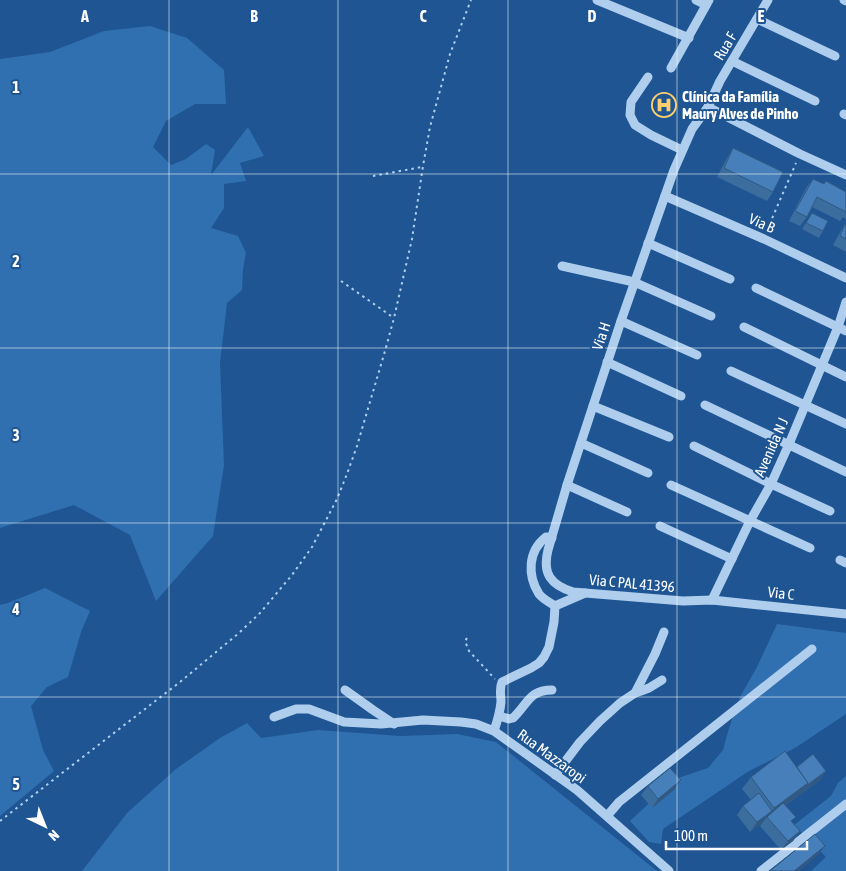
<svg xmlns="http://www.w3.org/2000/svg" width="846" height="871" font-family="'Asap Condensed',sans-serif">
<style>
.green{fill:#3170b0}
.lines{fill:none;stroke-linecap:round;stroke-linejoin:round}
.path{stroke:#afceee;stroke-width:2;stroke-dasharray:2.5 4;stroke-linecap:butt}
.minor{stroke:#afceee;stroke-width:9}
.wall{fill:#3c6d9f}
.shaded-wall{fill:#315982}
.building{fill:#467fb9;stroke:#315982}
.grid{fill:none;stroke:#fff;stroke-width:1;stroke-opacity:0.55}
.labels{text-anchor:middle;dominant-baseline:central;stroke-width:4;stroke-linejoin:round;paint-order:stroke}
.street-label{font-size:15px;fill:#fff;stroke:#1e5592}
.poi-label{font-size:15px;font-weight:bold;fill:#fff;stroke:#1e5592;text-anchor:start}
.grid-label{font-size:16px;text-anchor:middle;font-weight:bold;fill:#fff;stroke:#1e5592;stroke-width:4;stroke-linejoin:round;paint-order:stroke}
</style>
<rect width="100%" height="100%" fill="#1e5592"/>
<g class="green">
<path d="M150,26l37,12 37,32 2,34h-31l-29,17 -13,26 18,18 15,-6 20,-15 9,6 -4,25 37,-48 16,29 -24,7 6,18 -22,3v24l-13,20 27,8 8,17 -3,16 -1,21 -15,13 -7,60 4,102 -11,71 -57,65 -26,-66 -56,-30 -74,23v-469l50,-7 54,-21z"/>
<path d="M45,588l45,23 -9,21 -13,45 -21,10 -16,19 12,44 11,21 -54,45v-211l8,-2z"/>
<path d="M777,624l69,9v81l-51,34 -46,23 -86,58 -2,15 -12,-2 -19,-21 45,-42 33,-11 15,-18 6,-22 11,-31 17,-30z"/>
<path d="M247,723l14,15 57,-8 82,6 57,-2 39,8 161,129h-575l45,-58 49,-44 44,-31z"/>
<path d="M846,776v95h-35l15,-14 -32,-32 37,-29 7,-13z"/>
</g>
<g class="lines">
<g class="path">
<path d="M373,176l49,-9"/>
<path d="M767,230l29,-67"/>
<path d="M341,281l53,37"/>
<path d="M467,638l-2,3 4,10 26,28"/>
<path d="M0,821l180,-139 59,-49 21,-20 32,-38 20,-28 25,-48 10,-25 10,-28 28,-95 9,-33 18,-79 11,-73 7,-39 20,-73 21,-54"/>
</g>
<g class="minor">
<path d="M597,0l92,38"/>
<path d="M696,0l10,5"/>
<path d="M768,0l-48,81 -12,26 -16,22 -18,41 -53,151 -54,164 -19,65c-6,24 3,35 25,42l110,9 29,-1 134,14"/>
<path d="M844,0l2,1"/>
<path d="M757,19l78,37"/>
<path d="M732,61l83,40"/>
<path d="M671,68l38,-68"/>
<path d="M648,77l-17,25 -1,13 5,10 16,10 31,15"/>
<path d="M708,107l92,47 46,21"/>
<path d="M844,114l2,1"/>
<path d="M665,196l99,43 82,39"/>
<path d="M648,243l82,36"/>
<path d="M562,266l72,16 77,34"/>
<path d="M756,288l90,43"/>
<path d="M621,321l76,34"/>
<path d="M744,327l102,50"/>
<path d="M607,362l74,34"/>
<path d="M731,371l115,53"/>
<path d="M705,405l141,67"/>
<path d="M593,406l76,31"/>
<path d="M581,443l67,30"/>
<path d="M694,446l77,38 59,27"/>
<path d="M567,485l60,27"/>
<path d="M671,485l139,63"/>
<path d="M660,526l72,33"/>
<path d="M552,538l-6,-1c-18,14 -19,38 -7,57 4,5 10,8 16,12"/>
<path d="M840,560l6,3"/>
<path d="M712,600l38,-79 21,-37 18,-40 49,-117 8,-25"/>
<path d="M345,690l28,20 21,14"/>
<path d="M635,693l20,-39 9,-22"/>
<path d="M499,716l10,3 4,-1c15,-14 16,-28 39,-28"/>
<path d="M274,717l22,-8h13l35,13 37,2 42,-4 38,2 15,2 18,7 83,59 92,81"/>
<path d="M494,731c3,-9 6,-18 7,-29 0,-7 -2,-13 1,-20l29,-14 8,-5 5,-6 5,-10 5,-25 1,-16 30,-13"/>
<path d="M555,775l25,-33 20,-21 20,-18 15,-10 6,-2 8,-3 13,-8"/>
<path d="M607,816l12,-14 193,-153"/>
<path d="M761,871l85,-67"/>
</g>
</g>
<g class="wall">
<path d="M733,148l40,44 -6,9 -50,-24 10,-19z"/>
<path d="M813,179l10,5 3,-3 20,11v27l-3,-2 -3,4 -28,-14 -5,10 -7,9 -11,-5 17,-33z"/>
<path d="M812,213l11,18 -4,7 -17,-9z"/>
<path d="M845,224l1,1v27l-13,-7 6,-11z"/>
<path d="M797,767l29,4 -6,9 -34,25 6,17 8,9 -7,10 -12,9 -21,-24 3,-4 -13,10 -13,-17 6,-9 8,-6 -9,-11 9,-12z"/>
<path d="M648,786l26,4 -22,18 -11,-13z"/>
</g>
<g class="shaded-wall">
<path d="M826,771l-6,9 -52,38 -1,-1 -4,5 -13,10 7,-10 15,-11 2,-3 34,-25z"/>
<path d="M681,780l-7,10 -22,18 6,-9z"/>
<path d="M800,831l-7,10 -12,9 7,-9z"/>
<path d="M825,846l-7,9 -19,16h-5z"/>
</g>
<g class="building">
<path d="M733,148l50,24 -10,20 -49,-24z"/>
<path d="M813,179l11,5 2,-3 20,11v20l-29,-15 -10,20 -12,-6z"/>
<path d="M812,213l16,8 -5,10 -17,-8z"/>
<path d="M845,224l1,1v14l-6,-3z"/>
<path d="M785,751l23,32 -34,25 -23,-31z"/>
<path d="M813,754l13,17 -20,15 2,-3 -11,-16z"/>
<path d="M670,768l11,12 -23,19 -10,-13z"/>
<path d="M759,793l13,18 -15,11 -14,-16z"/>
<path d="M783,803l13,14 -5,4 9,10 -12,10 -21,-24z"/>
<path d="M815,834l10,12 -31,25h-24z"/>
</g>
<path class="grid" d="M169,0v871M338,0v871M508,0v871M677,0v871M0,174h846M0,348h846M0,523h846M0,697h846"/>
<defs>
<symbol id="hospital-ring" viewBox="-11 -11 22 22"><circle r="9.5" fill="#1e5592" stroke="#fdce6e" stroke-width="1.5"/><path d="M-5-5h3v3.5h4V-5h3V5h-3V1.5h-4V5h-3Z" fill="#fdce6e"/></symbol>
</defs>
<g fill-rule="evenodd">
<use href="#hospital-ring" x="650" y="91" width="28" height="28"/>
</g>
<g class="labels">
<g class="street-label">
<text transform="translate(725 46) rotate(-59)">Rua F</text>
<text transform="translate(762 223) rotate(24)">Via B</text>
<text transform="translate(601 336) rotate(-72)">Via H</text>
<text transform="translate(771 447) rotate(-66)">Avenida N J</text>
<text transform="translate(632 583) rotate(5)">Via C PAL 41396</text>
<text transform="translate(781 593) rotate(6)">Via C</text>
<text transform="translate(552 756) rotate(36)">Rua Mazzaropi</text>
</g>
<g class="poi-label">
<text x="682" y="96">Clínica da Família<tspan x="682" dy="17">Maury Alves de Pinho</tspan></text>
</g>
</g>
<g class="grid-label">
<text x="85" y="22">A</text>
<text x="254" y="22">B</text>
<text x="423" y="22">C</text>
<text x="592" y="22">D</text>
<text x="761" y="22">E</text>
<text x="16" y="93">1</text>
<text x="16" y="267">2</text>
<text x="16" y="441">3</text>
<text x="16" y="615">4</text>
<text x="16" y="790">5</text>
</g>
<g transform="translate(45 826) rotate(137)" stroke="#1e5592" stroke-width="4" paint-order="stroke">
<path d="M0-4L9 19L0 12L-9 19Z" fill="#ffffff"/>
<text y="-8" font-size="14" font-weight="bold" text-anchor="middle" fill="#ffffff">N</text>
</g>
<path d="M666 841v8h141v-8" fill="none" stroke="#ffffff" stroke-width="2.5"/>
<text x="674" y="841" font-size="15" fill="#ffffff" stroke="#1e5592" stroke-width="4" paint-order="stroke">100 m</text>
</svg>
